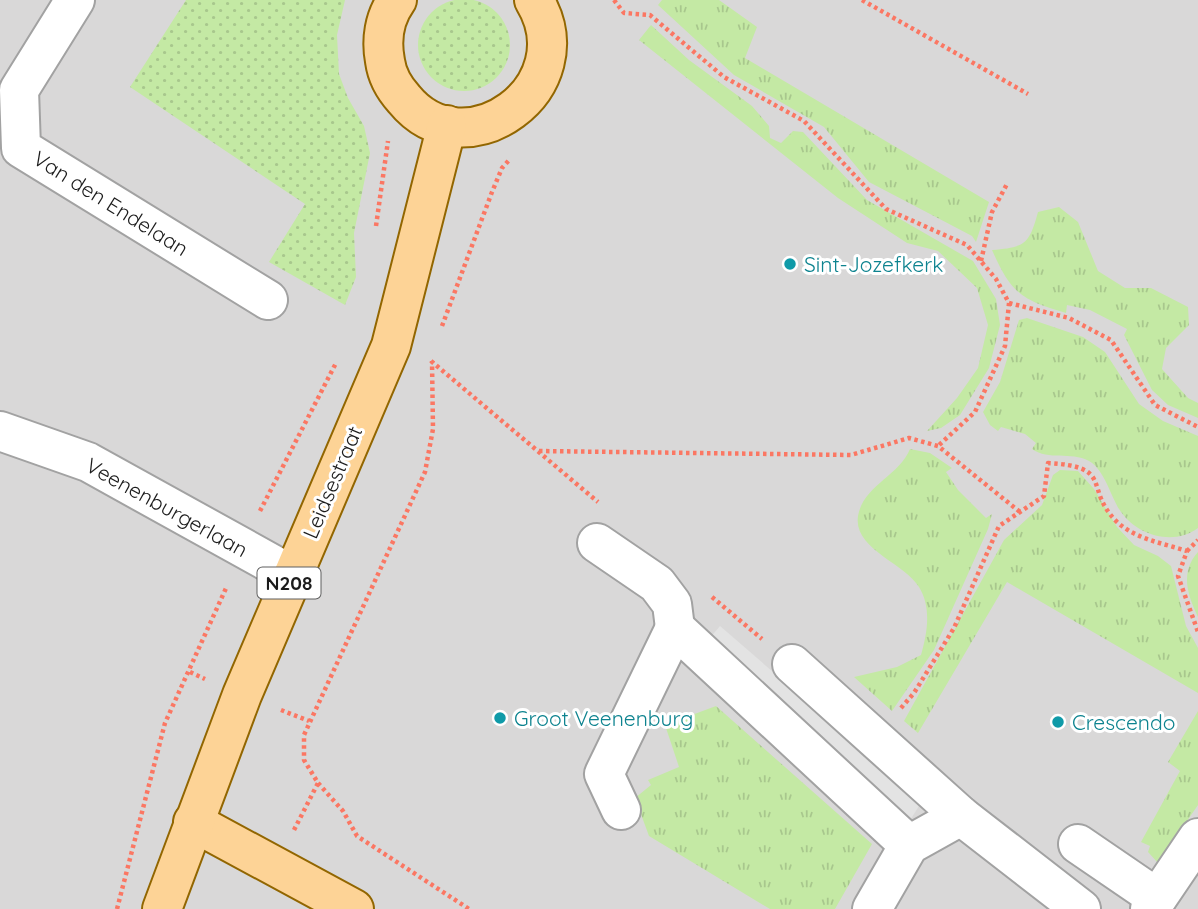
<svg xmlns="http://www.w3.org/2000/svg" width="1198" height="909" font-family="Quicksand,sans-serif">
<style>
.residential{fill:#d9d8d8}
.grass{fill:url(#grass-tufts)}
.garden{fill:url(#garden-dots)}
.parking{fill:#e3e3e3}
.lines{fill:none;stroke-linecap:round;stroke-linejoin:round}
.minor-casing{stroke:#a2a2a2;stroke-width:42}
.major-casing{stroke:#926600;stroke-width:42}
.path{stroke:#fb7763;stroke-width:4.5;stroke-dasharray:3.5 3.5;stroke-linecap:butt}
.minor{stroke:#fff;stroke-width:38}
.major{stroke:#fdd396;stroke-width:38}
.culture-dot{fill:#0f9aa8;stroke:#fff;stroke-width:2.5}
.labels{text-anchor:middle;dominant-baseline:central;stroke-width:6;stroke-linejoin:round;paint-order:stroke}
.shield{fill:#fff;stroke:#5f5f5f;stroke-width:2}
.shield-label{font-size:19px;font-weight:bold;fill:#1b1b1b}
.street-label{font-size:21px;fill:#1b1b1b;stroke:#fff}
.culture-label{font-size:21px;fill:#0d838f;stroke:#fff;text-anchor:start}
</style>
<defs>
<pattern id="grass-tufts" width="24" height="20" patternUnits="userSpaceOnUse" patternTransform="scale(1.75)"><rect width="24" height="20" fill="#c4e9a4"/><path d="M3 7l-1-3M5 7V3M7 7l1-3M15 17l-1-3M17 17v-4M19 17l1-3" fill="none" stroke="#a8c78d"/></pattern>
<pattern id="garden-dots" width="8" height="8" patternUnits="userSpaceOnUse" patternTransform="scale(1.75)"><rect width="8" height="8" fill="#c4e9a4"/><path d="M2 2h.1M6 6h.1" fill="none" stroke="#a8c78d" stroke-width="1.8" stroke-linecap="round"/></pattern>
</defs>
<rect width="100%" height="100%" fill="#ede9e0"/>
<rect class="residential" x="0" y="0" width="1198" height="909"/>
<g class="grass">
<path d="M662,0h57l38,27 -12,31 244,144 -13,40 -4,-6 -103,-54 -45,-55 -90,-52 -76,-70z"/>
<path d="M651,25l38,35 63,46 17,20 1,12 11,5 12,-12 10,1 64,68 106,61 23,38 4,26 -11,43 -29,47 -19,13 -14,3 30,-33 21,-30 10,-43 -11,-37 -39,-37 -31,-8 -69,-45 -199,-158z"/>
<path d="M1059,207l19,15 20,49 27,17h26l37,19 1,18 -23,23 -4,21 26,29 10,5v15l-30,-13 -16,-15 -28,-55 3,-6 -37,-19 -23,-5 -1,8c-45,-13 -55,-20 -74,-63 33,-3 37,-5 46,-38z"/>
<path d="M1027,318l56,19 22,15 34,52 24,17 35,15v92c-24,18 -60,8 -77,-16 -10,-14 -16,-42 -32,-51 -19,-10 -40,0 -57,-12l4,-6 -11,-9 -24,-7 -3,4 -8,-6 -7,-13 17,-30 19,-62z"/>
<path d="M910,449l20,4 22,15 -6,4 12,18 28,28 6,-4 -4,15 -54,121 -42,61 -38,-34 43,-10 24,-12c6,-21 11,-47 -2,-68 -14,-24 -66,-38 -61,-71 5,-30 41,-40 52,-67z"/>
<path d="M1060,470l18,1 16,18 23,38 17,18 24,11 13,10 15,60 12,22v45l-191,-111 -89,151 -14,-12 100,-181 38,-35 11,-30z"/>
<path d="M1198,552v65c-11,-23 -18,-45 0,-65z"/>
<path d="M716,706l156,138 -37,65h-65l-121,-73 -14,-38 16,-13 -3,-5 31,-13 -14,-42z"/>
<path d="M1198,711v94l-40,58 -10,-11 2,-6 -9,-4 39,-71 -12,-9z"/>
</g>
<g class="garden">
<circle cx="464" cy="45" r="46"/>
<path d="M186,0h159l-8,35 2,39 9,24 16,28 6,27 -16,80 2,44 -11,28 -76,-43 36,-58 -175,-117z"/>
</g>
<path class="parking" d="M720,626l202,175 -13,21 -205,-177z"/>
<g class="lines">
<defs>
<g id="minor">
<path d="M75,0l-56,90 2,58 247,152"/>
<path d="M0,431l88,31 204,113"/>
<path d="M597,543l60,41 15,20 3,24"/>
<path d="M792,664l169,152 120,93"/>
<path d="M621,810l-17,-36 71,-146 234,217"/>
<path d="M1078,844l79,54"/>
<path d="M872,909l37,-64 52,-29"/>
<path d="M1150,909l48,-71"/>
</g>
<g id="major">
<path d="M397,0c-13,18 -16,40 -12,61 2,15 9,27 19,38 61,75 183,-12 130,-99"/>
<path d="M193,822l161,87"/>
<path d="M162,909l80,-214 149,-349 56,-221"/>
</g>
</defs>
<use href="#minor" class="minor-casing"/>
<use href="#major" class="major-casing"/>
<g class="path">
<path d="M614,0l10,13 26,2 74,62 80,44 82,88 81,36 29,34 13,24 -4,43 -30,66 -37,34"/>
<path d="M862,0l166,94"/>
<path d="M376,226l12,-85"/>
<path d="M981,261l11,-49 15,-28"/>
<path d="M1009,303l60,15 42,22 44,65 43,22"/>
<path d="M442,326l50,-134 10,-24 8,-9"/>
<path d="M431,361l167,141"/>
<path d="M539,451l312,4 58,-17 29,8 82,66"/>
<path d="M260,511l76,-148"/>
<path d="M1187,551l11,-11"/>
<path d="M712,597l50,42"/>
<path d="M190,672l15,7"/>
<path d="M901,708l13,-15 40,-65 45,-102 45,-30 4,-33c67,4 35,24 68,58 19,18 46,22 71,30l-9,25 20,56"/>
<path d="M281,710l28,11"/>
<path d="M318,783l25,28 14,25 112,73"/>
<path d="M294,830l24,-47 -14,-23v-25l121,-263 8,-43 -1,-68"/>
<path d="M117,909l48,-186 62,-137"/>
</g>
<use href="#minor" class="minor"/>
<use href="#major" class="major"/>
</g>
<g class="culture-dot">
<circle cx="790" cy="264" r="7"/>
<circle cx="500" cy="718" r="7"/>
<circle cx="1058" cy="722" r="7"/>
</g>
<g class="labels">
<rect class="shield" x="257.5" y="567.5" width="63" height="31" rx="5"/>
<g class="shield-label">
<text x="289" y="583">N208</text>
</g>
<g class="street-label">
<text transform="translate(111 203) rotate(32)">Van den Endelaan</text>
<text transform="translate(332 482) rotate(-67)">Leidsestraat</text>
<text transform="translate(167 507) rotate(29)">Veenenburgerlaan</text>
</g>
<g class="culture-label">
<text x="804" y="264">Sint-Jozefkerk</text>
<text x="514" y="718">Groot Veenenburg</text>
<text x="1072" y="722">Crescendo</text>
</g>
</g>
</svg>
